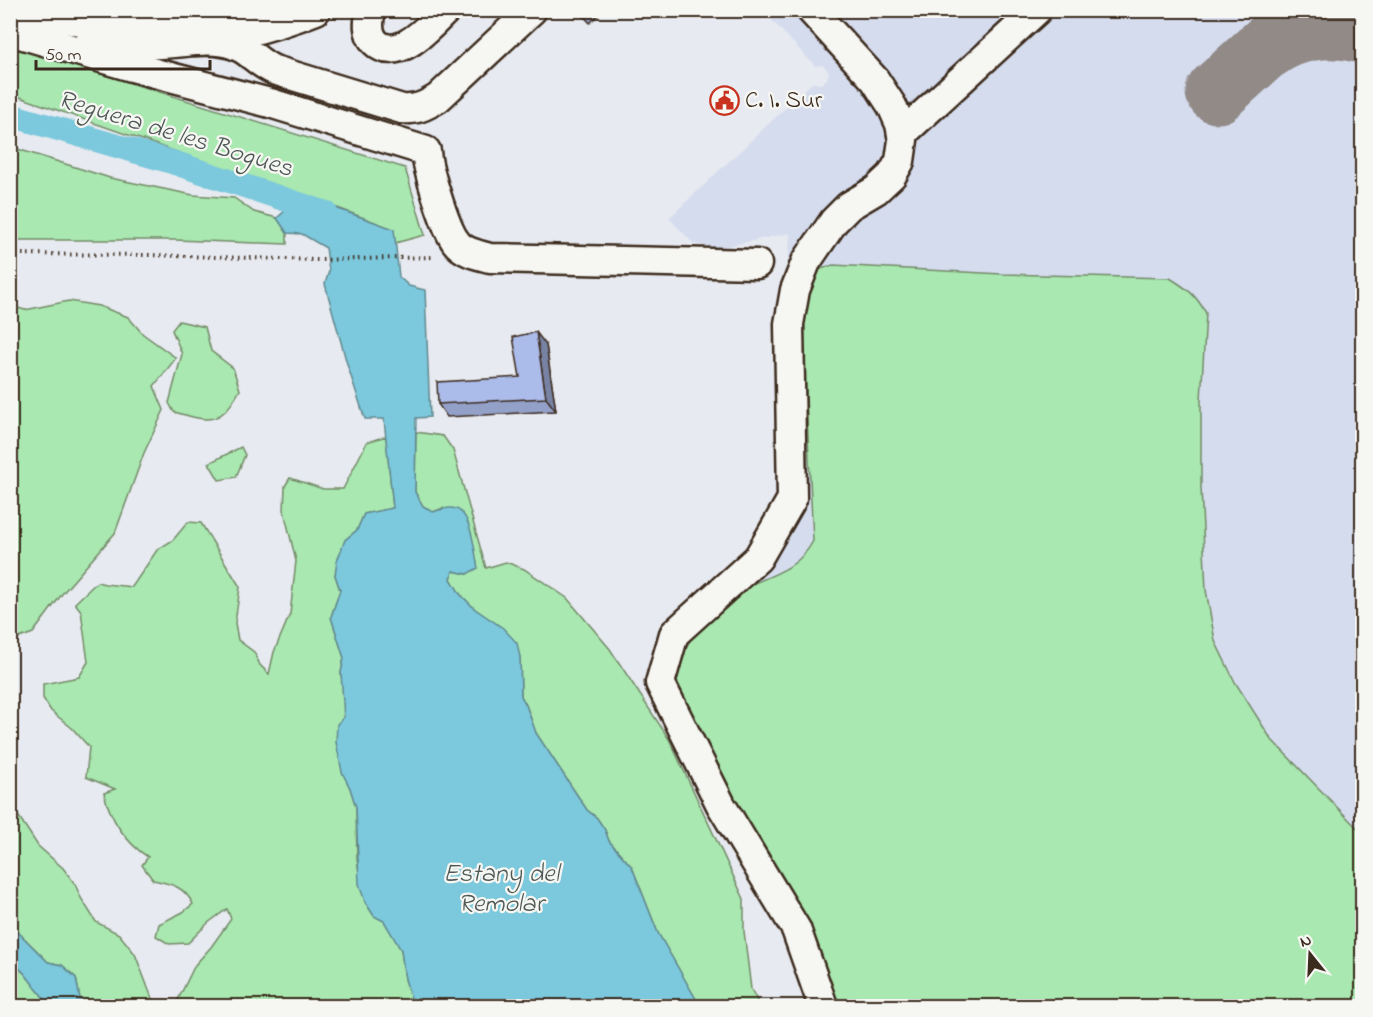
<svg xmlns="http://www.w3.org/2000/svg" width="1373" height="1017" font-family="'Indie Flower',sans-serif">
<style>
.built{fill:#d5dcee}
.green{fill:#a9e8b0;stroke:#728967;stroke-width:1.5}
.water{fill:#7cc8dc;stroke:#628990;stroke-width:1.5}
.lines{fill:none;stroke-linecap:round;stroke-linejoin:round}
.canal{stroke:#7cc8dc;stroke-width:24}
.taxiway{stroke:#918a87;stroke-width:63}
.minor-casing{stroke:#3b2a1e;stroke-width:33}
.path{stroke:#3b2a1e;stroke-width:4;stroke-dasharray:1.5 4.5;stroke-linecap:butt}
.minor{stroke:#f6f6f2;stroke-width:28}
.wall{fill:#93a1c9;stroke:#3b2a1e;stroke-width:1.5}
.shaded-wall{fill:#7883a4;stroke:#3b2a1e;stroke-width:1.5}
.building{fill:#abbbea;stroke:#3b2a1e;stroke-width:1.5}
.labels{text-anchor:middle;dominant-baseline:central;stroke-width:4.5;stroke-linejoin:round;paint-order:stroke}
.poi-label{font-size:24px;fill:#3b2a1e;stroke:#f6f6f2;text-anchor:start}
.water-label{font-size:26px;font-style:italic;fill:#4e5957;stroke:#f6f6f2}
</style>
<rect width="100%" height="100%" fill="#e7eaf0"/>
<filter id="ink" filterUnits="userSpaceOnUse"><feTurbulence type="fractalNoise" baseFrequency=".0167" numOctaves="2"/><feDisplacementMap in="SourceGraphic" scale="12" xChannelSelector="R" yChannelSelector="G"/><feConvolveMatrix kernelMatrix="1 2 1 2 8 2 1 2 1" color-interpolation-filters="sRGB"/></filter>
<g filter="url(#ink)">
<path class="built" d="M763,11h599v995l-574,-61 -95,-180 -30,-128 96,-95 15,-37 16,-272 -72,15 -24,-4 -25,-26 143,-135 9,1 6,-5 2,-7 -6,-7 -8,1z"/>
<g class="green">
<path d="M11,46l394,122 20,67 -30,8 -2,-14 -50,-19 -332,-116z"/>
<path d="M11,147l99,31 83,17 41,3 20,14 23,6 10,15v11l-112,-4h-164z"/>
<path d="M833,265l169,9 168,4c19,12 25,16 36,35l-5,87v88l5,102 9,51 20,41 36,57 91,94v173h-527l-157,-312c-2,-8 -5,-20 -3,-28 4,-13 44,-66 55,-72 31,-17 66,-20 83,-53l-11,-229 6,-26 10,-16z"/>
<path d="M69,301l30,5 29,11 15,17 33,24 -22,28 10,24 -20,43 -29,80 -53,61 -29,39 -22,8v-335l14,4z"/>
<path d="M179,321l26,6 6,24 22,17 7,22c-20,36 -31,32 -66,22l-5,-9 13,-49 -10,-24z"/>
<path d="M416,432l27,4 10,14 33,118 20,-6 18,7 43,29 43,51 59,90 75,160v32l7,58 9,17h-60l-42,-73 -26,-66 -23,-26 -4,-11 -8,-12 -10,-8 -51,-77 -10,-28 -5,-9 -1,-39 -18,-29 -27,-19 -15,-15 -9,-15 2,-8 14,3 -24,-66 -10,4 -10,-6 -8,-14z"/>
<path d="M386,436l7,72 -29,6 -7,16 -12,10 -10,35 5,15 -9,27 13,41 -3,15 3,22 -2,76 8,17 6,19 1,53 8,42 9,14 10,5 10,15 7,14 4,29 9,27h-239l20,-41 16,-18 20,-28 -4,-10 -19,14 -20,20 -19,1 -13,-8 3,-12 24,-12 10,-8c-9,-18 -22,-20 -40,-24l-11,-15 6,-8c-22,-14 -38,-38 -44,-64l11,-4 -29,-12 3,-30 -17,-19 -21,-17 -8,-13v-14l36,-7 9,-15 -7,-51 -6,-8 22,-21 8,2 27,3 25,-37 16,-10 15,-18 13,1 39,64 -5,36 3,17 16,12 6,13 9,9 5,-22 16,-38 6,-53 -12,-50 1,-25 5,-8 33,11h20l24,-47z"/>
<path d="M241,447l4,8 -9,22 -17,3 -10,-17z"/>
<path d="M10,803l28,43 25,22 12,16 6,14 15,24 23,12 16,20 20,52h-70l-5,-7 -4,-21 -14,-13 -14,-3 -37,-37z"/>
<path d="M10,960l15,14 25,32h-39z"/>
</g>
<g class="water">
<path d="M302,196l92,33 5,48 10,9 16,4 5,127 -14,1 -1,74 8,14 10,6c9,-3 20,-7 28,0 11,9 14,42 17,56l-11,6 -14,-3 -2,8 9,15 15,15 28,19 14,15 3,14 1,39 5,9 10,28 51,77 10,8 8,12 4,11 23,26 26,66 42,73h-286l-1,-1 -8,-26 -4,-29 -17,-29 -10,-5 -9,-14 -6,-18 -3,-77 -6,-19 -8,-16 -6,-30 1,-18 7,-7 -3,-44 3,-15 -13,-41 9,-27 -5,-15 2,-14 8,-21 12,-10 7,-16 29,-6 -9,-89h-19l-18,-55 -22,-80 4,-13 -3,-23 -24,-14 -15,-1 -10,-15z"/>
<path d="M11,925l37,37 14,3 14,13 4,21 5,7h-35l-25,-32 -14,-14z"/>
</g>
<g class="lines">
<path class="canal" d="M10,115l162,47 154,51"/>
<g class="taxiway">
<path d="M1267,48c27,-20 63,-25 95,-16"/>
<path d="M1217,92l90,-82"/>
</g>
<defs>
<g id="minor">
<path d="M16,10c73,18 151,18 224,0"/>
<path d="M371,10c-3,12 -4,23 4,32 22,23 57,-18 71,-32"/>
<path d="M811,10l64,70 17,26 8,18 3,16 -3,21 -8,14 -16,15 -27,16 -15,15 -28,41 -11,28 -6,34 3,175 -34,59 -84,76 -14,49 61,122 75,124 27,77"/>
<path d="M10,31l122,36 138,36 156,48c1,17 19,77 30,91 7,10 22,13 34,16l267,6"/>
<path d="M196,41c16,-1 33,-1 47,8 11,7 19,16 31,21l128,39c15,1 23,-3 36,-11l94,-88"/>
<path d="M89,43c78,6 155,-4 227,-33"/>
<path d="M902,134l135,-124"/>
</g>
</defs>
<use href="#minor" class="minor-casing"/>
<path class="path" d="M10,254l138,1 170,5 117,-3"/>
<use href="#minor" class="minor"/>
</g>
<g class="wall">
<path d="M578,10h25l-13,13z"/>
<path d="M546,345l10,66 -109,6 -9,-13 82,-27z"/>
</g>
<path class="shaded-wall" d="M536,332l10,13 10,66 -10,-13z"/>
<path class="building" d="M536,332l10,66 -108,6 -1,-22 83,-5 -7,-40z"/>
</g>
<defs>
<symbol id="civic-ring" viewBox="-11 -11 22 22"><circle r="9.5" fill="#f6f6f2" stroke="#c8321e" stroke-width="1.5"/><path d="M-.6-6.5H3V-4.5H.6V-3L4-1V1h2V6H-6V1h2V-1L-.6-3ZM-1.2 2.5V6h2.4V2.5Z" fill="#c8321e"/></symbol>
</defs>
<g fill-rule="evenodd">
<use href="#civic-ring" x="708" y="84" width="33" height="33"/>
</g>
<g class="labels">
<g class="poi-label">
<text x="745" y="101">C. I. Sur</text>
</g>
<g class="water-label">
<text transform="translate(175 135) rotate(17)">Reguera de les Bogues</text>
<text x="501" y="875">Estany del<tspan x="501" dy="30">Remolar</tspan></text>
</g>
</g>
<rect width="1373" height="1017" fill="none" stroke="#f6f6f2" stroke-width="36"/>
<rect x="18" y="18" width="1337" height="981" fill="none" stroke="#3b2a1e" stroke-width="2" filter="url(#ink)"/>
<g transform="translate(1310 954) rotate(342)" stroke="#f6f6f2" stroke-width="4.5" paint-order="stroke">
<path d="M0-4.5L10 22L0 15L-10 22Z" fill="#3b2a1e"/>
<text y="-9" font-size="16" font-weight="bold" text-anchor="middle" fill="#3b2a1e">N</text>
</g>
<path d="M36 60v9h174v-9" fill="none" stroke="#3b2a1e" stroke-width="3"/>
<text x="45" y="60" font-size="18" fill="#3b2a1e" stroke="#f6f6f2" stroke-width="4.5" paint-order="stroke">50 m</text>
</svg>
